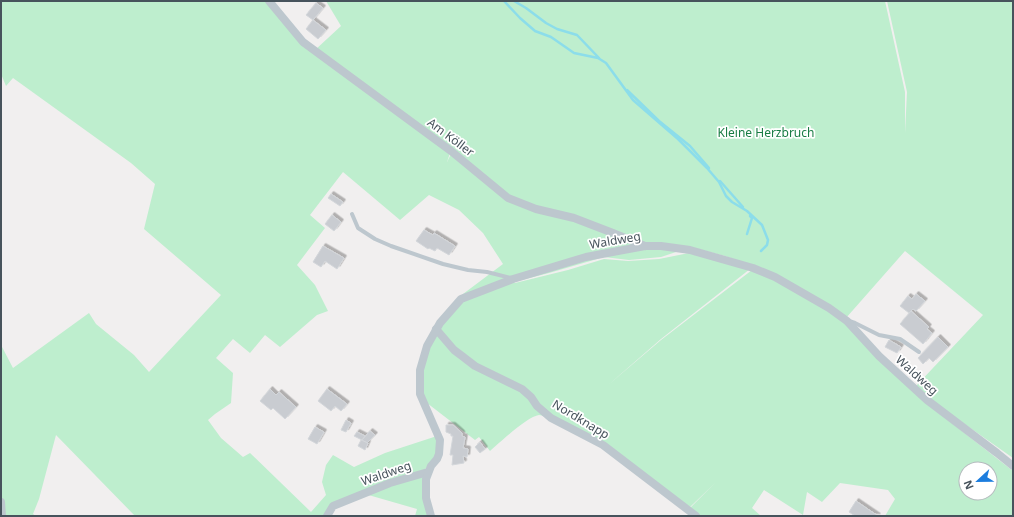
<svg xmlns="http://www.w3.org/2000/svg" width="1014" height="517" font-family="'Noto Sans',sans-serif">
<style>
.green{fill:#beeece;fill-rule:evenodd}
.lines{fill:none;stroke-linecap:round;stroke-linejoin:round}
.stream{stroke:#8cddea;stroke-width:2.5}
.building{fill:#c9ccd1;stroke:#d3d6da;filter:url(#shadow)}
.lane{stroke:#bdc7ce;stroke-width:4}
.street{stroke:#bdc7ce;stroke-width:8}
.labels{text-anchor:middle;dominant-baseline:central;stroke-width:3.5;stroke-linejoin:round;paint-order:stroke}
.park-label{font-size:12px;fill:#197c44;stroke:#fff}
.street-label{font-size:12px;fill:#47535c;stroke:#fff}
</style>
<defs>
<filter id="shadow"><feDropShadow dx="2.5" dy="-2.5" stdDeviation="0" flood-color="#0004"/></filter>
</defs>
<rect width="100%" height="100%" fill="#f1efef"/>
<g class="green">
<path d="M1,1h266l34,42 149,110 -3,9 6,-12 -94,-70 -44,-30 26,-24 -15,-25h559l20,91v41l6,12 -6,-12 2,-41 -20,-91h126v457l-84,-59 -13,-13 67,-71 -78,-64 -59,67 -15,-12 -42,-23 -35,-17 -29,-10 -34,-9 -30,10 -32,3 -25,-3 -55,16 -35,9 1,1 53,-13 36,-11 24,2 31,-2 30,-6 61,16 -89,70 -54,47 54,-46 91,-70 35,15 41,24 21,17 28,31 49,46 87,68v45h-128l10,-17 -7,-9 -48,-7 -18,19 -15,-10 -4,23 -39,-25 -12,18 9,8h-61l-10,-8 25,-25 -25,24 -93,-66 5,-5 -6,4 -45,-24v4c-4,-2 -8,-5 -12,-5 -11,1 -40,28 -49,36l-11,-14 -4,3 -48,-37 -4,-9 -1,-24 7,-24 30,-49 44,-33 -20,-31 -24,-23 -30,-15 -29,25 -57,-48 -33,43 15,13 -28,37 18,20 13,26 -11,4 -37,32 -15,-12 -15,18 -17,-14 -17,19 17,15 -2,30 -16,11 -7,6 13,18 22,19 7,-4 61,59 15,-17 -4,-13 4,-17 7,-10 21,12 31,-14 52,-17 1,11 -2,11 -15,15 -31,8 -58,24 -8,11h-189l-79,-81 -17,64 -6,15 3,2h-35v-171l12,23 76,-55 7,11 38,31 15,17 72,-77 -77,-66 11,-45 -24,-21 -118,-85 -7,8 -5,-12zM966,469h24v24h-24z"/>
<path d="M423,476l6,40h-14l2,-7 -52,-15z"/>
</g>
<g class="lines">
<g class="stream">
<path d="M504,1l16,17 15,13 16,6 23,16 24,5 8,5 27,37 45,39 29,29 12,14 7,14 6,6 15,9 15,14 6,15 -1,5 -6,6"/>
<path d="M514,1l12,7 20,15 11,6 20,6 22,23"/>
<path d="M627,90l32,31 31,25 19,22"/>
<path d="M720,181l23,26"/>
<path d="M747,234l5,-16 -2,-2"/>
</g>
</g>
<g class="building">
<path d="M316,3l7,5 -10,12 -7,-5z"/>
<path d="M313,20l13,10 -8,9 -12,-10z"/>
<path d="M331,194l12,8 -3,4 -12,-8z"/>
<path d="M332,215l9,7 -7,9 -9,-7z"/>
<path d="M424,230l9,5 1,-2 21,13 -6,9 -12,-7 -2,3 -6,-3 -1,1 -12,-8z"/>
<path d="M323,246l21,12 -7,11 -12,-8 -4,6 -8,-5z"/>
<path d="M916,294l9,7 -9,10 -3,-2 -4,4 -9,-7 8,-10 4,3z"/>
<path d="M911,311l18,16 -2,2 5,4 -9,11 -23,-20z"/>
<path d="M938,337l10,10 -15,15 -4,-4 -6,6 -5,-6z"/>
<path d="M889,340l12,7 -4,6 -12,-6z"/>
<path d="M270,389l6,6 3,-3 17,15 -11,12 -12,-11 -2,2 -11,-9z"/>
<path d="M327,389l20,15 -6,7 -6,-5 -4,5 -13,-10z"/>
<path d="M346,420l5,3 -5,9 -5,-2z"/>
<path d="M446,425h7l9,8v3l3,1 -2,11 5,1 -1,8 -4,-1 1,7 -12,2 1,-10h-3l3,-19h-2v-2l-5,-2z"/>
<path d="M315,427l9,5 -7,12 -9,-5z"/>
<path d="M370,431l5,4 -8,8 -5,-3z"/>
<path d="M357,432l8,4 -3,4 -8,-4z"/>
<path d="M361,440l7,3 -3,7 -7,-4z"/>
<path d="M480,442l5,7 -5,4 -5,-6z"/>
<path d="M856,501l22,15h-23l-6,-4z"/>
</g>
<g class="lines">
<g class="lane">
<path d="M352,214l6,14 17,11 16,7 52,18 25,6 19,2 24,6"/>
<path d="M849,321l6,2 24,12 21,4 19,13"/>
</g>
<g class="street">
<path d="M269,1l34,41 148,109 57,47 28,11 38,9 39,15 32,13"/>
<path d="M436,329l18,21 8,6 13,10 47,23 9,8 6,9 14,12 52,27 93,71"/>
<path d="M1,502l1,14"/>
<path d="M327,516l6,-10 57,-23 38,-11"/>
<path d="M431,516l-5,-18v-19l5,-13 6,-7 2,-5 1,-14 -20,-46v-24l7,-24 13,-23 21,-24 52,-20 73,-22 59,-11h16l29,4 63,18 22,9 54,31 18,13 32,35 48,44 70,53 16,13"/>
</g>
</g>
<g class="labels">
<g class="park-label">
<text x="766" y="132">Kleine Herzbruch</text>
</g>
<g class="street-label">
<text transform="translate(451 137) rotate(37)">Am Köller</text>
<text transform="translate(615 240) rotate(-10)">Waldweg</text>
<text transform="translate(917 375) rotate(42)">Waldweg</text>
<text transform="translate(581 419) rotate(31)">Nordknapp</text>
<text transform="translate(386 473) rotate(-19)">Waldweg</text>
</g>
</g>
<rect width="1014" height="517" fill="none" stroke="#47535c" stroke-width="4"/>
<g transform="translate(978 481) rotate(248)"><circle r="19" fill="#ffffff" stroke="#b5babe"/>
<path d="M0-3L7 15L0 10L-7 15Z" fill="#1c7dde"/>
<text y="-6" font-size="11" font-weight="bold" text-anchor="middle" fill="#47535c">N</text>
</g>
</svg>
